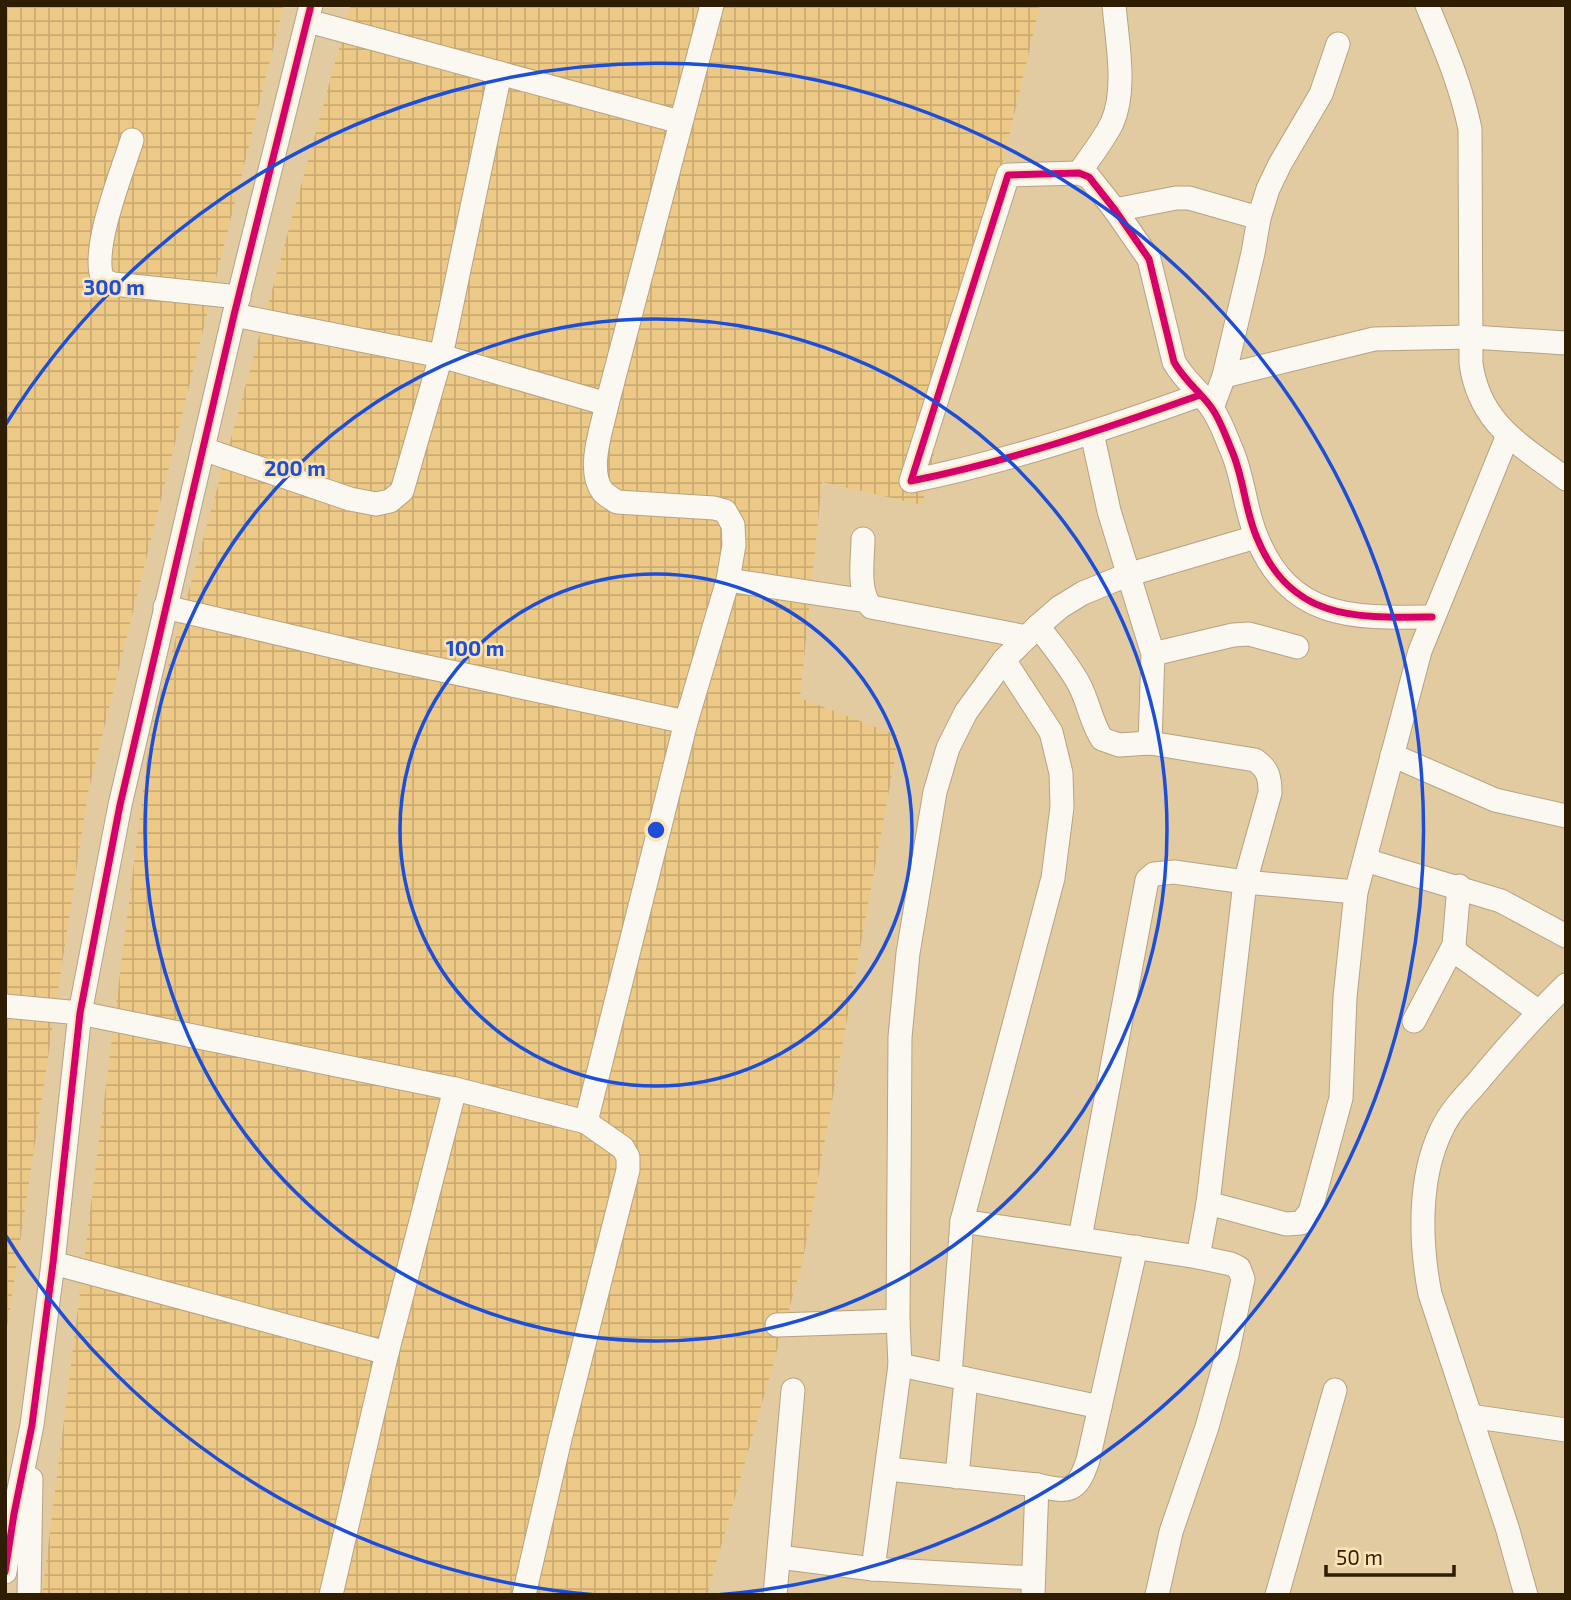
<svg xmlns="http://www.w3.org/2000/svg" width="1571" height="1600" font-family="'Exo 2',sans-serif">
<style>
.industrial{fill:url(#industrial-grid)}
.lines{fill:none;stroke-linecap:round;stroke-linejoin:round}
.minor-casing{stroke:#b6a382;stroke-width:25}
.minor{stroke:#fbf7f1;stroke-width:23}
.cycleway-casing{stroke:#fde4b7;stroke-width:11}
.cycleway{stroke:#d6006c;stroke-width:7}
.ring{fill:none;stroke:#1d4ed8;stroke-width:3.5}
.centre{fill:#1d4ed8;stroke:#fde4b7;stroke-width:3.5}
.ring-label{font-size:21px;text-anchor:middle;font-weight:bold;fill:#1d4ed8;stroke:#fde4b7;stroke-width:5;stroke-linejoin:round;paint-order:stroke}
</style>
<defs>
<pattern id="industrial-grid" width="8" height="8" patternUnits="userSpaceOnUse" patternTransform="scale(1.75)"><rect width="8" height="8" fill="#edc987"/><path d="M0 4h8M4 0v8" fill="none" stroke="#ccac73"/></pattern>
</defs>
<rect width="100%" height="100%" fill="#e3cba1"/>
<g class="industrial">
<path d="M8,5h276l-196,788 -83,548v-1322z"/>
<path d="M351,5h689l-118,500 -100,-23 -22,216 99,38 -96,524 -96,335h-665l109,-868z"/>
</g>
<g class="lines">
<defs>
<g id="minor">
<path d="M1427,5c17,41 34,80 43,124l1,234c8,61 50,82 95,116"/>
<path d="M308,21l372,101"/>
<path d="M132,140c-10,33 -42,110 -29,140l10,4 126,13"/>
<path d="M1079,173c11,-16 24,-32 33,-50 15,-33 5,-82 2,-118"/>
<path d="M1115,210l61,-12h13l70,20"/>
<path d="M234,315l207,41 166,48"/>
<path d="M1224,376l150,-37 98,-2 94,6"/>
<path d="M1200,395c-95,34 -190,66 -289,86l97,-306 71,-2 10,4 26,33 34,49 25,103c10,18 25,29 37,45 9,12 15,30 21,44 12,28 13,60 25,87 34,83 99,80 175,79"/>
<path d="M1212,408l12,-32 29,-123 6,-35 9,-29 12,-25 41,-70 17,-50"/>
<path d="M1092,433l17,78 44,143 -3,89"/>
<path d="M203,449l147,50 26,5 14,-3 12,-10 39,-135 59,-283"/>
<path d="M863,539c0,20 -6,51 8,68l156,30"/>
<path d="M728,580l139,21"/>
<path d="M165,607l201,47 320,68"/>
<path d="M1038,626c14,19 31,39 42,60 9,18 11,36 22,53l17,6 31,-2 105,17c13,9 15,17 15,33l-25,89 -37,321 -10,54"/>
<path d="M1153,654l80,-19 16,-1 48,13"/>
<path d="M1392,755l103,45 71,16"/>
<path d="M1365,860l136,41 65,35"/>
<path d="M1459,886l-5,59 3,8 82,59"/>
<path d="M5,1006l75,7 375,76 131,33 37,26 5,9v13l-68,269 -36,156"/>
<path d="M1414,1021l40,-76"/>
<path d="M586,1122l100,-400 42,-142 6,-35 -1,-20 -8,-14 -11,-3 -97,-6c-4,-3 -10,-6 -14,-10 -17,-22 -1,-63 4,-88l105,-399"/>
<path d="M1208,1203l78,21 15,-1 9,-11 31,-114 4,-101 11,-105 64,-241 88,-216"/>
<path d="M962,1221l236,36 33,7 8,4 4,11 -16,76 -20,72 -36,105 -14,63"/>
<path d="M1080,1238l67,-358 7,-6 20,-2 71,10 111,10"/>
<path d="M53,1263l334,90"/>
<path d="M777,1325l121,-4"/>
<path d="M900,1365l200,42"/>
<path d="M950,1375l12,-154 91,-343 9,-71 -1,-34 -10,-41 -47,-72"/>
<path d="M1470,1416l96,14"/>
<path d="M888,1469l149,16c32,8 40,8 51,-25l48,-213"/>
<path d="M957,1477l9,-98"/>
<path d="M779,1557l94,12 160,9"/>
<path d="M873,1569l27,-204 -2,-44 2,-284 8,-84 27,-161 13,-44 18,-36 38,-52 34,-34 22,-19 23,-14 44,-18 129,-38"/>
<path d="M5,1572l9,-58 18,-89 21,-162 27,-250 40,-208 114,-490 77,-310"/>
<path d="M29,1595l2,-116"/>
<path d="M331,1595l56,-242 68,-264"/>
<path d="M775,1595l18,-205"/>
<path d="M1033,1595l4,-110"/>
<path d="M1277,1595l58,-205"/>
<path d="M1526,1595l-19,-68 -77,-233c-10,-51 -12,-115 11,-163 8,-18 22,-33 35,-47 29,-35 58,-68 90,-99"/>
</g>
</defs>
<use href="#minor" class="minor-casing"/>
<use href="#minor" class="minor"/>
<defs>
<g id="cycleway">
<path d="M1200,395c-95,34 -190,66 -289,86l97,-306 71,-2 10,4 26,33 34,49 25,103c10,18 25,29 37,45 9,12 15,30 21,44 12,28 13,60 25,87 34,83 99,80 175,79"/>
<path d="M5,1572l9,-58 18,-89 21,-162 27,-250 40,-208 114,-490 77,-310"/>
</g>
</defs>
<use href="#cycleway" class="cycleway-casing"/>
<use href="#cycleway" class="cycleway"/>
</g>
<g class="ring">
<circle cx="656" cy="830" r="256"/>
<circle cx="656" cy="830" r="511"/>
<path d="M596 1595A767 767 0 0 1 6 1236M6 424A767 767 0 1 1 716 1595"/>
</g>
<circle cx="656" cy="830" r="10" class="centre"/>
<g class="ring-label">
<text x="114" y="295">300 m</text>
<text x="295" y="476">200 m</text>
<text x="475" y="656">100 m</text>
</g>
<rect width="1571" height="1600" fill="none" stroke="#2e1d00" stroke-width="14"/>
<path d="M1326 1565v10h128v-10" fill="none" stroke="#2e1d00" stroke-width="3.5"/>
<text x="1336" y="1565" font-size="21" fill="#2e1d00" stroke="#fde4b7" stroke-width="5" paint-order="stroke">50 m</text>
</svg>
